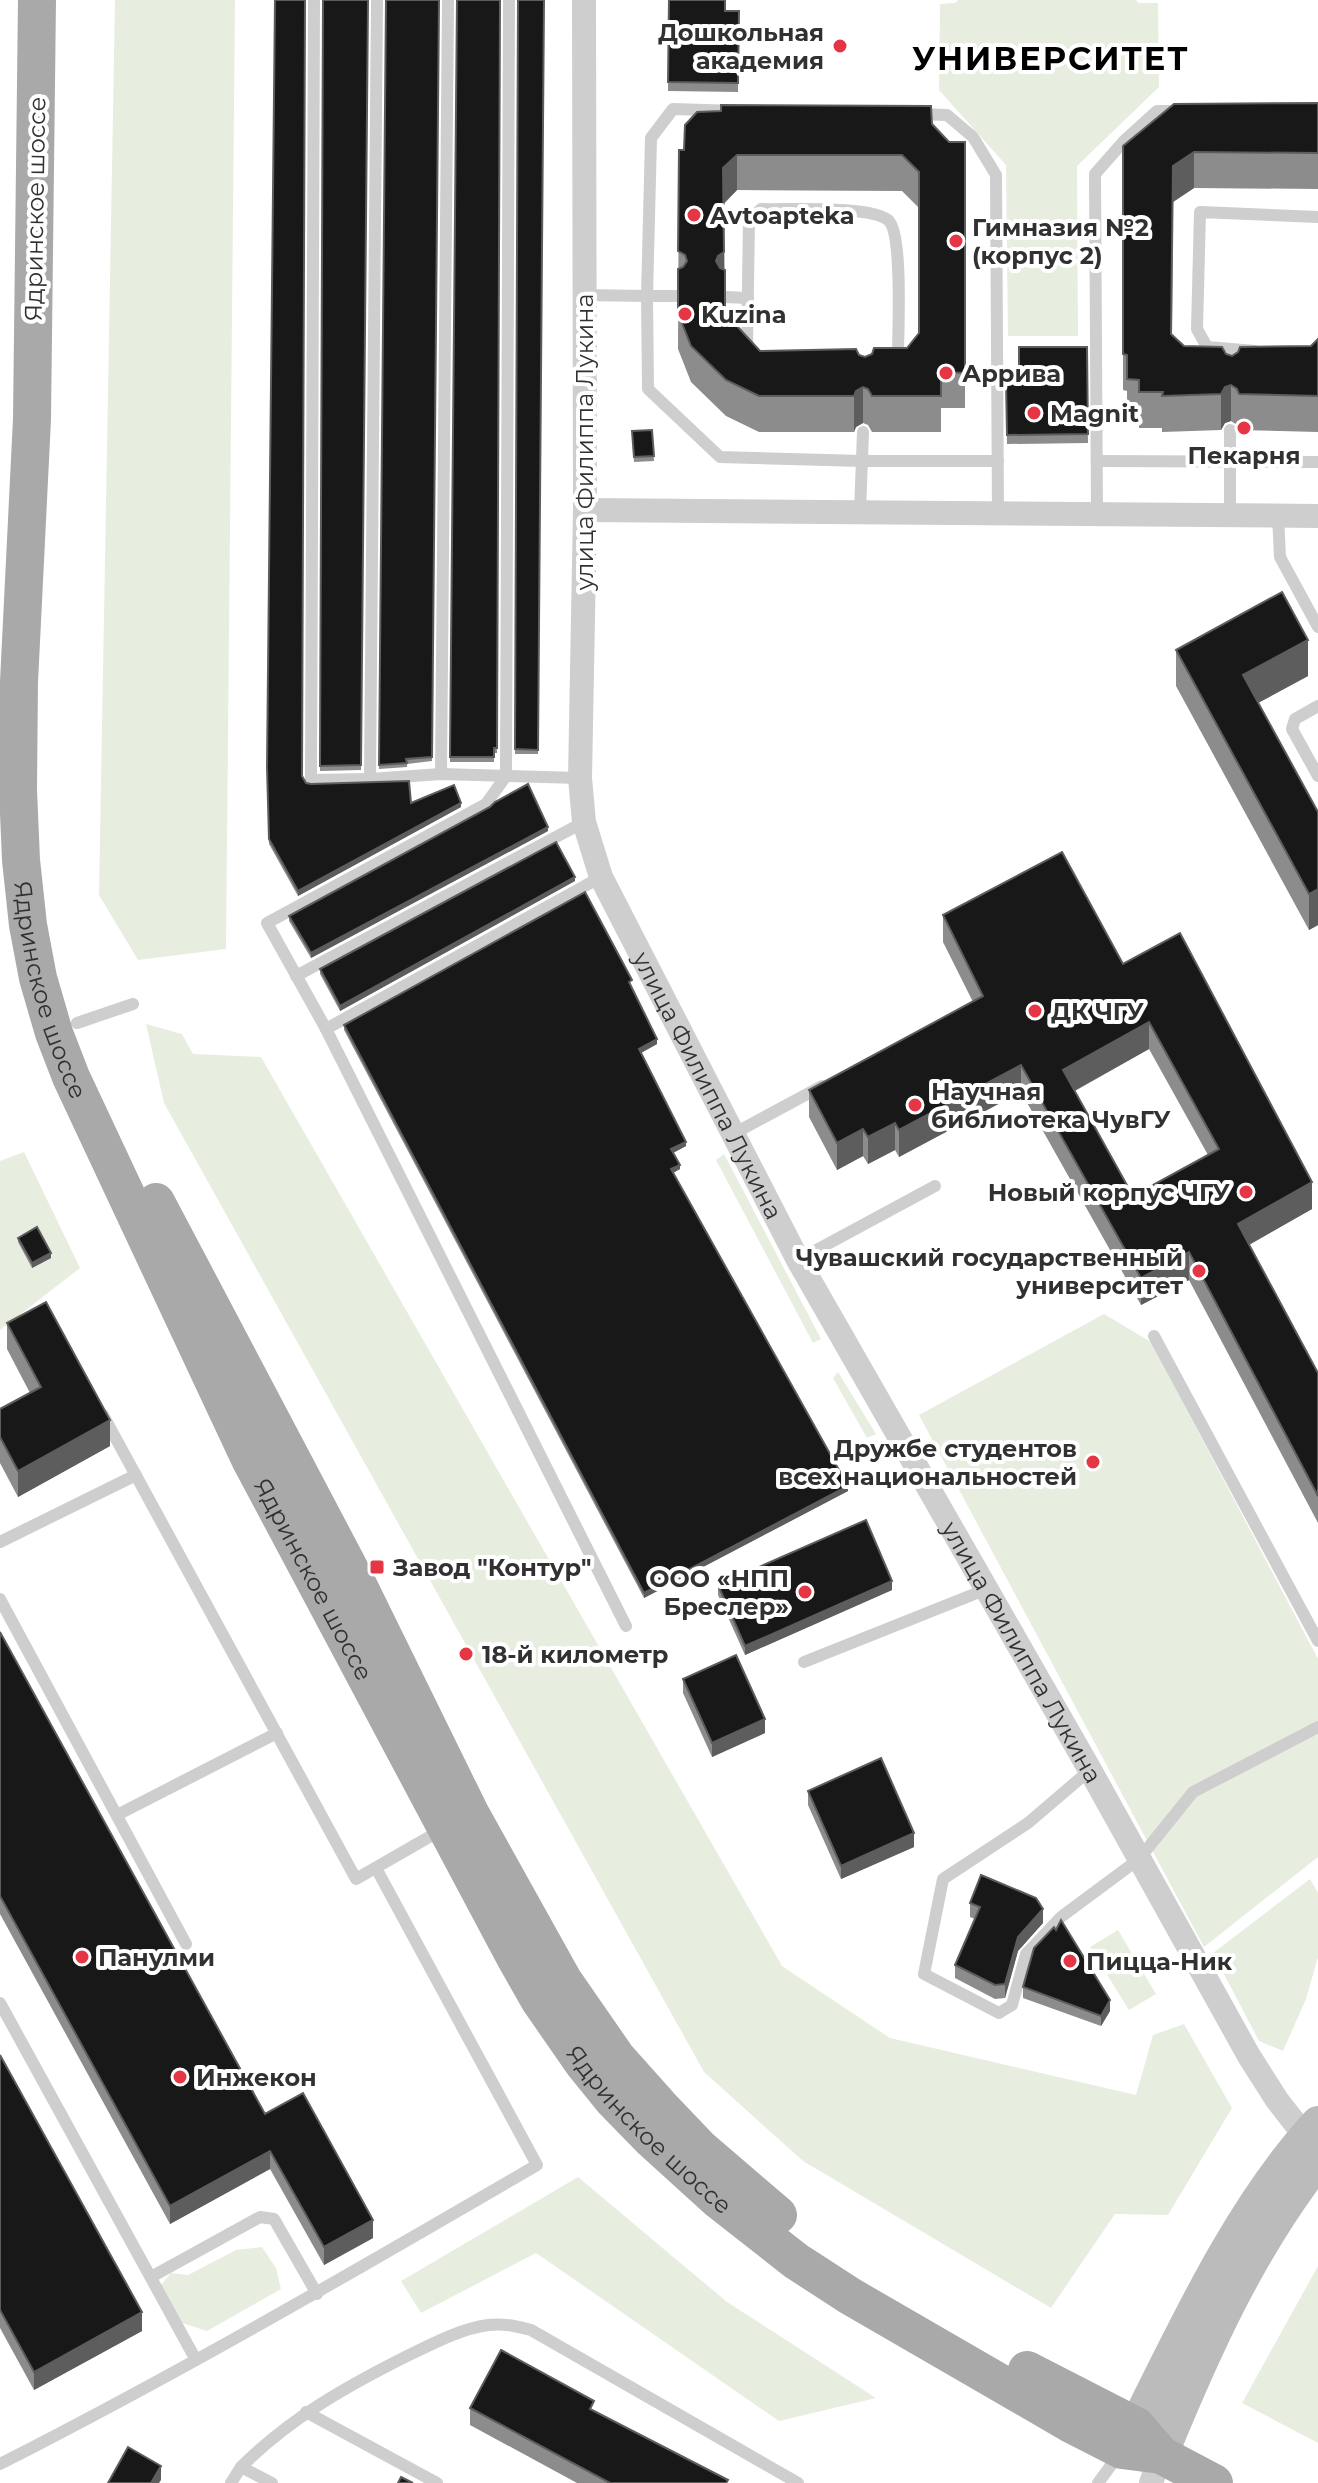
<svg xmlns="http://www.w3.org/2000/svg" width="1318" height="2483" font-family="Montserrat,sans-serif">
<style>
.green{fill:#e7eee0}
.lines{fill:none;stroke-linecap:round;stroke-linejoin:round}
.lane{stroke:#cecece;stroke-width:12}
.street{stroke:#cecece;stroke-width:24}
.secondary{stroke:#bbb;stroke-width:34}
.primary{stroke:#a9a9a9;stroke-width:38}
.wall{fill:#8c8c8c;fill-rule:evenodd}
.shaded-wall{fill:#5d5d5d}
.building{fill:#181818;stroke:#5d5d5d;stroke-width:2;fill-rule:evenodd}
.poi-dot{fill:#e53645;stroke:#fff;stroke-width:3}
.labels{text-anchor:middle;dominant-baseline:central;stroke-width:8;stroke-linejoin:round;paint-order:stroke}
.poi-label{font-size:24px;font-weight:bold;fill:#313131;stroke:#fff;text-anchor:start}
.street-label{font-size:24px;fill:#313131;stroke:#fff}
.district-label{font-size:32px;font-weight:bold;letter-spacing:2px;fill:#000;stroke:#fff}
</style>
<rect width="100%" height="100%" fill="#fff"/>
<g class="green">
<path d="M115,0h120l-9,949 -88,11 -39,-65z"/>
<path d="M958,0h178l3,3h19l1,84 -82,79 1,170h-70l-2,-171 -67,-75 1,-86 15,-1z"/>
<path d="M146,1024l36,10 11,20 68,3 521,909 108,72 246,57 17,-60 31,-11 48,84 -64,107 -53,-1 -64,94 -248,-147 -99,-89 -540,-969z"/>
<path d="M24,1152l56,116 -80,62v-169z"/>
<path d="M724,1154l97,185 -8,4 -97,-183z"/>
<path d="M1104,1314l47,28 167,317v198l-114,90 -285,-532z"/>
<path d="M838,1372l38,62 -9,4 -34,-60z"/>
<path d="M1310,1879l8,14v64l-12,42 -23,52 -24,-10 -46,-88z"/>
<path d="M1118,1930l38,64 -27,16 -39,-63z"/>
<path d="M578,2177l149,125 149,96 -97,23 -243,-168 -115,60 -20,-32z"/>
<path d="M262,2247l14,21 5,21 -74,42 -25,-8 -21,-38 10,-12 17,2 48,-25z"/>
<path d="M1318,2266v177l-76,-40z"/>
</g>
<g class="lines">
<g class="lane">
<path d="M314,0l-3,780 59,-1"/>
<path d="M377,0l-7,779 71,-5 139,4"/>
<path d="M509,0l-3,776 -20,28 -219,119 59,106 300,597"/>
<path d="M915,114l32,1 26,22 23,38 2,339"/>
<path d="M761,209c25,1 113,-4 128,12 14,15 9,111 9,135l-8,10 -116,4 -27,-24 2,-125z"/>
<path d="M584,295l63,1 1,93 72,68 142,4h136"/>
<path d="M678,296h-31l4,-158 22,-29 64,2"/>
<path d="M725,297l23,1"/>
<path d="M1255,351l-48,-4 -10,-18 3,-117 118,5"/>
<path d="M1097,461l221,1"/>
<path d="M860,512l3,-80"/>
<path d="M1097,515l-2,-341 29,-33 33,-30h22"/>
<path d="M1230,516v-86"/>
<path d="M1278,516l2,41 38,70"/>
<path d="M1318,706l-23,13 -3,10 26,47"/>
<path d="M441,774l7,-774"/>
<path d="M296,976l288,-154"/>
<path d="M77,1023l56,-19"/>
<path d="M326,1029l275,-152"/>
<path d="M733,1134l89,-48"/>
<path d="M798,1260l137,-74"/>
<path d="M1154,1336l164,305"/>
<path d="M103,1415l253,464 87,-50"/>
<path d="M0,1542l136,-67"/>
<path d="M0,1599l186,345"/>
<path d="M804,1662l183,-73"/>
<path d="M1090,1770l-62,53 -85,56 -19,95 75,39 13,-8 14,-51 35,-37 78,-58 54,-67 125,-65"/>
<path d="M117,1815l160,-82"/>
<path d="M0,2003l196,357"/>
<path d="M151,2277l109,-60 14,2 43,75"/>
<path d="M306,2412l131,71"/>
<path d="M0,2464c183,-93 360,-196 537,-299l-161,-297"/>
<path d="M241,2467c49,-49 106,-81 168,-112 25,-12 51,-26 79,-30 16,-2 28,1 43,5l267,153"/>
<path d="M231,2483l10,-16 31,16"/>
<path d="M1098,2483l22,-30"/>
</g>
<g class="street">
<path id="s1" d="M584,0l1,510 -5,268 4,44 17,55 197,383 292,510 159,286 28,44 28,36"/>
<path d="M585,510l733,6"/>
<path d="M1151,2483l10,-28"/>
</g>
<g class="secondary">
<path d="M1136,2426c50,-100 105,-220 182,-303"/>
<path d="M1161,2455c42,-103 88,-206 157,-294"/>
</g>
<g class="primary">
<path id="s2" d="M37,0l-5,419 -13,263 -1,108 3,70 7,65 10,53 16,55 17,44 179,382 265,498 25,44 43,62 30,37 38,39 66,60 79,62 54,35 221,128 51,26 39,5 53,28"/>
<path d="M156,1202l200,379 114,232 93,167 54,78 42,47 42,44 77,66"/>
<path d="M1027,2370l109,56 25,29"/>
</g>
</g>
<g class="wall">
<path d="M323,0h45l-7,770 -41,1z"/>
<path d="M386,0h53l-7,761 -25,3v3l-28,2z"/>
<path d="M457,0h43l-3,753h-3v9h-44z"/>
<path d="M518,0h26l-6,754h-23z"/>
<path d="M669,0l56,11h14l-1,81 -70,-1z"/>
<path d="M1318,103v86l-124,-1 -21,14 -1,133 12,11 48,10 79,-10 7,-7v93l-79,-2 -2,-5 -6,-4 -6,2 -4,7 -59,2v-4h-23v-12l-12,-1v-24l-4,-1v-244z"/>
<path d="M932,124l17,18h16v266h-24v24h-69l-4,-7 -5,-2 -7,4 -2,5h-95l-33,-16 -35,-34 -13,-33 1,-199h5zM737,190l165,1 17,17v125l-12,15 -42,9 -6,-2 -99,-4 -35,-38 -1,-109z"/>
<path d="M1087,347l1,96 -81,1 -1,-63h13z"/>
<path d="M652,430l2,31 -20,1 -2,-31z"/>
<path d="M1176,650l132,26 -50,27 60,109v113l-9,5 -133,-244z"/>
<path d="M267,767l35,9 4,7 5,1 100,19 50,4 -163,89 -29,-52z"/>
<path d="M548,831l-237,127 -22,-37v-5z"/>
<path d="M575,881l-235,130 -20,-37v-5z"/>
<path d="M943,915l180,49 189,245 -63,36 69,128v150l-129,-243 -48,25 -120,-213 -122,65 -4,-7 -27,14 -5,-8 -26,14 -28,-53v-27l164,-88 -30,-60zM1149,1049l59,106 -75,41 -58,-105z"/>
<path d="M632,985l-2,1 27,58 -16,9 45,93 -13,7 7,16 -7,4 175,318 -204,107 -300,-568v-5z"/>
<path d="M18,1238l33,20 -19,10 -14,-26z"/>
<path d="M7,1323l103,123 -92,51 -18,-34v-54l30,-16 -23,-44z"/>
<path d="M718,1585l174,5 -147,65 -27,-60z"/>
<path d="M0,1632l265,482 108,124 -49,27 -54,-96 -100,55 -170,-310z"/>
<path d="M683,1679l82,54 -53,24 -29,-64z"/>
<path d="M808,1791l106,56 -73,32 -33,-74z"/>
<path d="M970,1903l73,20 -25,28 -13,47 -10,1 -40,-21v-13l20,-46 -5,-2z"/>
<path d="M1023,1987l87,24 -9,15 -78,-28z"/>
<path d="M0,2055l142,276 -108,59 -34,-62z"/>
<path d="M470,2408l258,75h-151l-107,-58z"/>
</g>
<g class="shaded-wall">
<path d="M1194,152v36l-21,14v-36z"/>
<path d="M737,155v35l-14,14v-36z"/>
<path d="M724,252v36l-8,-27 2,-5z"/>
<path d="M1231,385v36l-6,2 -4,7v-36l4,-7z"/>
<path d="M863,387v36l-7,4 -2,5v-36l2,-5z"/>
<path d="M1308,640v36l-65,35v-36z"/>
<path d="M461,803v4l-163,89v-5z"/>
<path d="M548,827v4l-237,127v-5z"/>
<path d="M575,877v4l-235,130v-5z"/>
<path d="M1318,889v36l-9,5v-36z"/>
<path d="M1149,1022v27l-86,48v-27z"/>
<path d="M657,1039v5l-18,10v-5z"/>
<path d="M1021,1065v27l-122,65v-27z"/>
<path d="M895,1123v27l-27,14v-27z"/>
<path d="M863,1129v27l-26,14v-27z"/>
<path d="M686,1142v4l-15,8v-5z"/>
<path d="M680,1165v4l-9,5v-5z"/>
<path d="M1312,1182v27l-74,42v-27z"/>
<path d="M1189,1252v28l-48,25v-27z"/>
<path d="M51,1253v5l-19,10v-5z"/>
<path d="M110,1420v26l-92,51v-26z"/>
<path d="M848,1486v5l-204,107v-5z"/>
<path d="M892,1581v9l-147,65v-9z"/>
<path d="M765,1719v14l-53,24v-14z"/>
<path d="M914,1833v14l-73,32v-13z"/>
<path d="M1043,1909v14l-25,28 -13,47v-14l13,-47z"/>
<path d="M1110,2000v11l-9,15v-10z"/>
<path d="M270,2151v18l-100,55v-18z"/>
<path d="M373,2220v18l-49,27v-18z"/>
<path d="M142,2312v19l-108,59v-18z"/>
<path d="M161,2466v14l-2,3h-8z"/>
</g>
<g class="building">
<path d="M275,0h30l-3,776 4,7 5,1 98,-3 2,22 43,-18 7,18 -163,88 -29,-52 -2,-72z"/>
<path d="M323,0h45l-7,765 -41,1z"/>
<path d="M386,0h53l-7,757 -26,2 1,4 -28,2z"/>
<path d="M457,0h43l-3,748h-3v9h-44z"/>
<path d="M518,0h26l-6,750 -23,-1z"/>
<path d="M669,0h56v11h14l-1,72 -70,-1z"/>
<path d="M1318,103v50l-124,-1 -21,14 -2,168 13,12 38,1 4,7 6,2 6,-4 2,-5 71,-1 7,-7v57l-79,-2 -2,-5 -6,-4 -6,2 -4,7 -59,2 1,-4h-24v-12l-12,-1v-24l-4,-1v-208l51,-42z"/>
<path d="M721,105l210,1 1,18 17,18h16v231l-24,-1v24h-69l-4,-7 -5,-2 -7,4 -2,5h-95l-33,-16 -35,-34 -13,-33v-44l5,-2 4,-6 -2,-6 -7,-4 1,-101h5l1,-25 12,-13 24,-1zM737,155h165l17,17v161l-12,15h-33l-2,6 -7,3 -6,-2 -3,-6 -96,2 -35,-38v-43l-5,-2 -4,-7 2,-5 6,-4 -1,-84z"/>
<path d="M1019,347h68l1,87 -81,1 -1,-54h13z"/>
<path d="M652,430l2,26 -20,1 -2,-26z"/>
<path d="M1282,592l26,48 -65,35 75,137v77l-9,5 -133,-244z"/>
<path d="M528,784l20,43 -237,126 -22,-37 201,-109 5,-5z"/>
<path d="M556,842l19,35 -235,129 -20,-37z"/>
<path d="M1062,852l61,112 57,-31 132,249 -74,42 80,149v123l-129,-244 -48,26 -120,-213 -122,65 -4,-7 -27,14 -5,-8 -26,14 -28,-53 174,-94 -40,-81zM1149,1022l70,127 -86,47 -70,-126z"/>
<path d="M585,892l47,88 -3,2 28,57 -18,10 47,93 -15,7 9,16 -9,4 177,317 -204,107 -300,-568z"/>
<path d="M37,1227l14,26 -19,10 -14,-25z"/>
<path d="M46,1302l64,118 -92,51 -18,-34v-28l41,-22 -34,-64z"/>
<path d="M866,1520l26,61 -147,65 -27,-61z"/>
<path d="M0,1632l265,482 38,-21 70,127 -49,27 -54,-96 -100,55 -170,-310z"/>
<path d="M736,1655l29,64 -53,24 -29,-64z"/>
<path d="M881,1758l33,75 -73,33 -33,-75z"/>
<path d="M981,1875l55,23 7,11 -25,28 -13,47 -10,1 -40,-20 25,-58 -10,-4z"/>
<path d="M1061,1920l49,80 -9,16 -78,-29 11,-39 20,-21 2,3z"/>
<path d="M0,2055l142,257 -108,60 -34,-62z"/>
<path d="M501,2350l93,51 -4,8 138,71 -2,3h-116l-140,-75z"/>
<path d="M128,2447l33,19 -10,17h-43z"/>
<path d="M401,2477l12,6h-15z"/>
</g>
<g class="poi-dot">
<circle cx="840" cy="46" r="8"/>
<circle cx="694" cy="215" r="8"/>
<circle cx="956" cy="241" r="8"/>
<circle cx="685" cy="314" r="8"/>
<circle cx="946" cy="373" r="8"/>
<circle cx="1034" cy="413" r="8"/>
<circle cx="1244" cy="428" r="8"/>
<circle cx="1035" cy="1011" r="8"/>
<circle cx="915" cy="1105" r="8"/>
<circle cx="1246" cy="1192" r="8"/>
<circle cx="1199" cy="1271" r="8"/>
<circle cx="1093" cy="1462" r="8"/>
<rect x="369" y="1559" width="16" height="16" rx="4"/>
<circle cx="805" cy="1592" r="8"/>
<circle cx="466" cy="1654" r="8"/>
<circle cx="82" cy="1957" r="8"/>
<circle cx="1070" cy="1961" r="8"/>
<circle cx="180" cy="2077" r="8"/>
</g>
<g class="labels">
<g class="poi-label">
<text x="824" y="32" text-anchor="end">Дошкольная<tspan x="824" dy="28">академия</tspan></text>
<text x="710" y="215">Avtoapteka</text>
<text x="972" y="227">Гимназия №2<tspan x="972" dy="28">(корпус 2)</tspan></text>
<text x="701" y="314">Kuzina</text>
<text x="962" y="373">Аррива</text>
<text x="1050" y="413">Magnit</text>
<text x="1244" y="455" text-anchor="middle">Пекарня</text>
<text x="1051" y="1011">ДК ЧГУ</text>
<text x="931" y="1091">Научная<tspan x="931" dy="28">библиотека ЧувГУ</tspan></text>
<text x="1230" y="1192" text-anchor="end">Новый корпус ЧГУ</text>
<text x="1183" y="1257" text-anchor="end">Чувашский государственный<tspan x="1183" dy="28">университет</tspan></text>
<text x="1077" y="1448" text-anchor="end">Дружбе студентов<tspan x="1077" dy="28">всех национальностей</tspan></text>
<text x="393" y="1567">Завод "Контур"</text>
<text x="789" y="1578" text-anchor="end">ООО «НПП<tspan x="789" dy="28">Бреслер»</tspan></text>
<text x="482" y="1654">18-й километр</text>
<text x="98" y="1957">Панулми</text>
<text x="1086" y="1961">Пицца-Ник</text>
<text x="196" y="2077">Инжекон</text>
</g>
<g class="street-label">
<text transform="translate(35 209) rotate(-89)">Ядринское шоссе</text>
<text transform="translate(584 442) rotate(-90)">улица Филиппа Лукина</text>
<text stroke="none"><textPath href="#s2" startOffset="994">Ядринское шоссе</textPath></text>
<text stroke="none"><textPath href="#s1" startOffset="1114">улица Филиппа Лукина</textPath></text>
<text stroke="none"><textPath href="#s2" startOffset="1642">Ядринское шоссе</textPath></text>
<text stroke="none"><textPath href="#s1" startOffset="1762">улица Филиппа Лукина</textPath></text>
<text stroke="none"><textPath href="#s2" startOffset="2290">Ядринское шоссе</textPath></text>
</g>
<g class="district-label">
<text x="1051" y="58">УНИВЕРСИТЕТ</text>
</g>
</g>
</svg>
